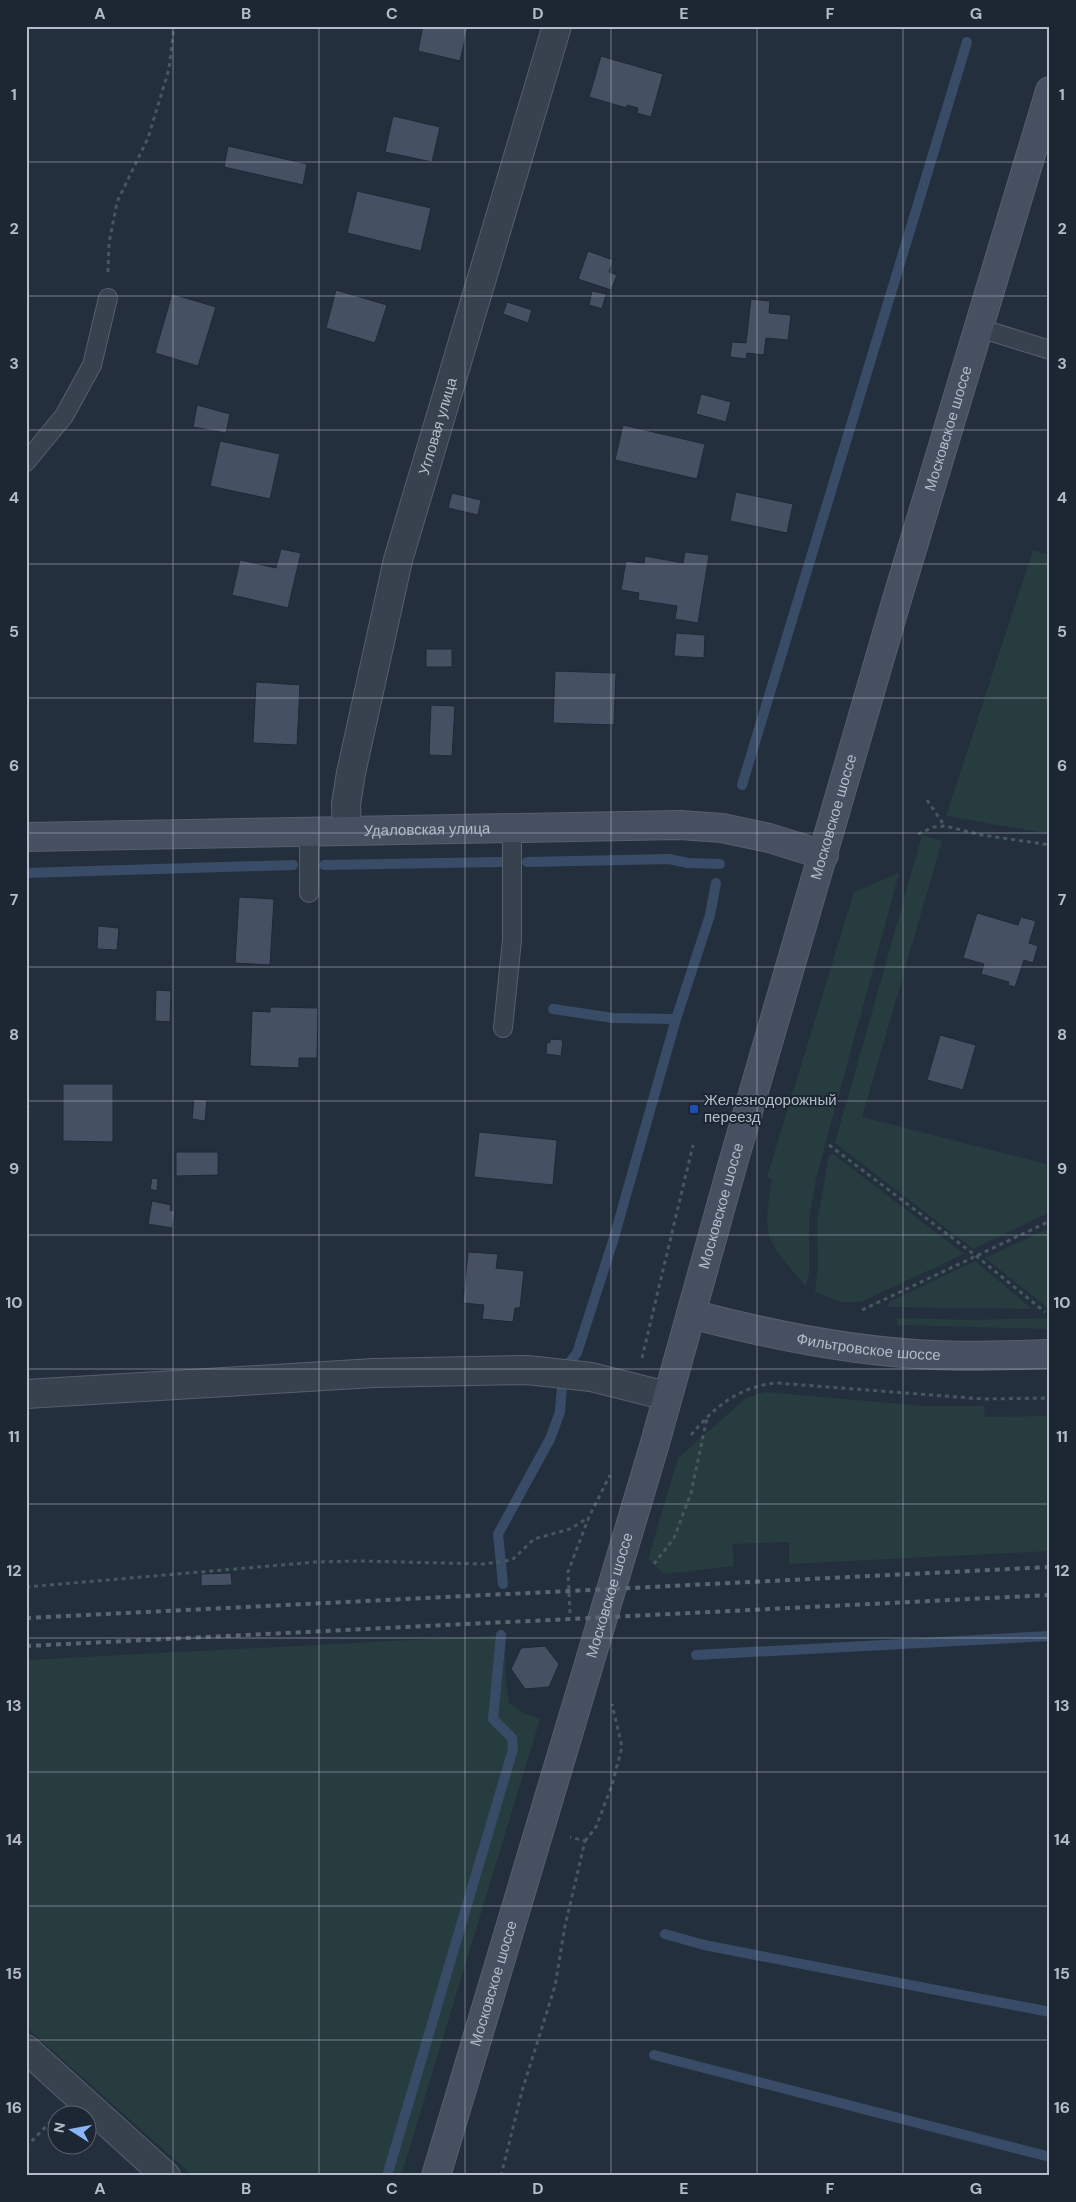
<svg xmlns="http://www.w3.org/2000/svg" width="1076" height="2202" font-family="'DM Sans',sans-serif">
<style>
.green{fill:#263c3f}
.lines{fill:none;stroke-linecap:round;stroke-linejoin:round}
.stream{stroke:#394c67;stroke-width:10}
.building{fill:#455162;stroke:#1f2835}
.service-casing{stroke:#565f6c;stroke-width:20}
.minor-casing{stroke:#565f6c;stroke-width:30}
.secondary-casing{stroke:#565f6c;stroke-width:30}
.path{stroke:#44595c;stroke-width:3;stroke-dasharray:4 4;stroke-linecap:butt}
.service{stroke:#38414e;stroke-width:18}
.minor{stroke:#38414e;stroke-width:28}
.secondary{stroke:#465061;stroke-width:28}
.rail{stroke:#5a6575;stroke-width:4;stroke-dasharray:5 5;stroke-linecap:butt}
.grid{fill:none;stroke:#b4bcc9;stroke-width:1;stroke-opacity:0.55}
.transit-dot{fill:#1a4fb4;stroke:#1d2633;stroke-width:2}
.labels{text-anchor:middle;dominant-baseline:central;stroke-width:4;stroke-linejoin:round;paint-order:stroke}
.street-label{font-size:15px;fill:#b4bcc9;stroke:#1d2633}
.poi-label{font-size:15px;fill:#b4bcc9;stroke:#1d2633;text-anchor:start}
.neatline{fill:none;stroke:#b4bcc9;stroke-width:2}
.grid-label{font-size:16px;text-anchor:middle;font-weight:bold;fill:#b4bcc9}
</style>
<rect width="100%" height="100%" fill="#242f3e"/>
<g class="green">
<path d="M1033,550l17,5v279l-104,-18z"/>
<path d="M922,835l20,6 -80,276 188,48v47l-77,37 -138,-106z"/>
<path d="M899,873l-83,306 -7,40v55l-3,12c-11,-12 -36,-38 -38,-55 -2,-17 1,-34 4,-51l-5,-3 87,-285z"/>
<path d="M833,1154l131,100 -103,48h-20l-26,-10 3,-26 -1,-43 12,-68z"/>
<path d="M1050,1228v80h-2l-63,-50z"/>
<path d="M975,1261l57,48 -144,-2 1,-5z"/>
<path d="M896,1318l78,2 76,-2v11l-152,-4z"/>
<path d="M765,1392l159,14h60l1,11 65,-1v135l-261,13v-22l-57,2 2,22 -70,8 -16,-15 30,-101 68,-60z"/>
<path d="M506,1635l-1,40 4,28 15,10 16,6 -139,457h-208l-167,-149v-367z"/>
</g>
<g class="lines">
<g class="stream">
<path d="M742,785l225,-743"/>
<path d="M527,862l142,-3 19,4 32,1"/>
<path d="M324,865l176,-3"/>
<path d="M26,873l267,-8"/>
<path d="M553,1009l60,9 63,1"/>
<path d="M569,1363l8,-10 36,-112 63,-222 34,-104 6,-32"/>
<path d="M503,1584l-5,-50 52,-95 10,-27 2,-25"/>
<path d="M696,1655l354,-19"/>
<path d="M665,1934l39,11 346,67"/>
<path d="M654,2055l396,102"/>
<path d="M387,2176l126,-427 -1,-11 -19,-19 8,-84"/>
</g>
</g>
<g class="building">
<path d="M423,26h45l-8,35 -42,-10z"/>
<path d="M601,56l62,18 -12,43 -14,-4 1,-5 -11,-3v3l-38,-11z"/>
<path d="M393,116l47,11 -8,35 -47,-10z"/>
<path d="M228,146l79,18 -4,21 -79,-18z"/>
<path d="M357,191l74,17 -10,43 -74,-18z"/>
<path d="M588,251l25,9 -4,12 8,3 -6,15 -33,-11z"/>
<path d="M336,290l51,15 -12,38 -49,-15z"/>
<path d="M592,291l14,3 -4,15 -13,-4z"/>
<path d="M172,294l44,13 -18,59 -43,-13z"/>
<path d="M751,299l19,2 -1,12 22,2 -3,25 -22,-2 -2,17 -17,-2 -1,6 -16,-2 2,-15 14,1z"/>
<path d="M507,302l25,8 -4,13 -25,-9z"/>
<path d="M701,394l30,8 -5,20 -30,-8z"/>
<path d="M197,405l33,9 -4,19 -33,-6z"/>
<path d="M623,425l82,19 -8,35 -82,-19z"/>
<path d="M220,441l60,13 -10,45 -60,-13z"/>
<path d="M736,492l57,12 -6,29 -57,-12z"/>
<path d="M452,493l29,7 -3,15 -30,-7z"/>
<path d="M281,549l20,4 -13,55 -56,-13 8,-35 36,8z"/>
<path d="M685,552l24,3 -11,68 -23,-4 2,-13 -39,-6 1,-7 -18,-3 5,-29 18,2 1,-7 38,7z"/>
<path d="M676,633l29,2 -1,23 -30,-2z"/>
<rect x="426" y="649" width="26" height="18"/>
<path d="M555,671l61,2 -2,52 -61,-2z"/>
<path d="M256,682l44,3 -3,60 -44,-2z"/>
<path d="M431,705l24,1 -3,50 -23,-1z"/>
<path d="M239,897l35,2 -4,66 -35,-2z"/>
<path d="M977,913l41,12 3,-8 15,4 -7,22 9,3 -5,17 -9,-3 -9,27 -7,-2 1,-3 -28,-8 3,-10 -21,-6z"/>
<path d="M98,926l21,2 -2,22 -20,-1z"/>
<path d="M156,990l15,1 -1,31 -15,-1z"/>
<path d="M270,1007l48,1 -1,50h-18v10l-49,-2 2,-55 18,1z"/>
<path d="M940,1035l36,10 -13,45 -36,-10z"/>
<path d="M550,1039l13,1 -2,16 -15,-2 1,-12 3,1z"/>
<path d="M63,1084h50v58l-50,-1z"/>
<path d="M194,1099l13,1 -2,21 -13,-2z"/>
<path d="M479,1132l78,8 -4,45 -79,-8z"/>
<path d="M176,1152h42v23l-42,1z"/>
<path d="M152,1178l6,1 -1,12 -7,-2z"/>
<path d="M152,1201l19,4 -1,5 5,1 -3,17 -24,-4z"/>
<path d="M468,1252l30,2 -2,14 28,3 -4,37h-5l-2,14 -31,-3 2,-14 -21,-2z"/>
<path d="M231,1573l1,12 -31,1v-12z"/>
<path d="M545,1646l14,18 -10,23 -24,2 -14,-20 10,-21z"/>
</g>
<g class="lines">
<defs>
<g id="service">
<path d="M979,328l71,22"/>
<path d="M26,462l38,-46 28,-51 16,-67"/>
<path d="M309,893v-61"/>
<path d="M503,1028l9,-88v-112"/>
</g>
<g id="minor">
<path id="s1" d="M347,831l-1,-27 5,-31 47,-213 159,-534"/>
<path d="M26,1394l348,-21 153,-3 64,7 76,19"/>
<path d="M26,2049l140,127"/>
</g>
<g id="secondary">
<path id="s2" d="M26,837l654,-12 42,3 47,10 55,17"/>
<path id="s3" d="M691,1314c79,21 162,38 244,41 38,2 77,0 115,-1"/>
<path id="s4" d="M436,2176l219,-733 78,-280 164,-564 153,-508"/>
</g>
</defs>
<use href="#service" class="service-casing"/>
<use href="#minor" class="minor-casing"/>
<use href="#secondary" class="secondary-casing"/>
<g class="path">
<path d="M108,272l1,-29 8,-41 31,-64 21,-69 5,-43"/>
<path d="M927,800l17,25"/>
<path d="M918,834l16,-7 11,-1 37,9 68,10"/>
<path d="M26,1104l2,2 -2,56"/>
<path d="M829,1145l146,110 70,57"/>
<path d="M862,1310l188,-89"/>
<path d="M642,1358l51,-213"/>
<path d="M691,1435c24,-29 49,-49 86,-52l206,16 67,-1"/>
<path d="M654,1564l20,-26 17,-45 16,-75"/>
<path d="M26,1587l290,-25 44,-1 124,3 28,-4 22,-21 36,-10 18,-11"/>
<path d="M570,1613l-2,-41 21,-55 21,-42"/>
<path d="M585,1841l11,-14 16,-42 10,-38 -10,-43"/>
<path d="M26,2147l27,-28"/>
<path d="M501,2176l21,-85 33,-105 10,-60 20,-85 -15,-4"/>
</g>
<use href="#service" class="service"/>
<use href="#minor" class="minor"/>
<use href="#secondary" class="secondary"/>
<g class="rail">
<path d="M26,1618l1024,-51"/>
<path d="M26,1646l1024,-51"/>
</g>
</g>
<path class="grid" d="M173,26v2150M319,26v2150M465,26v2150M611,26v2150M757,26v2150M903,26v2150M26,162h1024M26,296h1024M26,430h1024M26,564h1024M26,698h1024M26,833h1024M26,967h1024M26,1101h1024M26,1235h1024M26,1369h1024M26,1504h1024M26,1638h1024M26,1772h1024M26,1906h1024M26,2040h1024"/>
<rect class="transit-dot" x="689" y="1104" width="10" height="10" rx="2.5"/>
<g class="labels">
<g class="street-label">
<text stroke="none"><textPath href="#s1" startOffset="416">Угловая улица</textPath></text>
<text stroke="none"><textPath href="#s4" startOffset="1821">Московское шоссе</textPath></text>
<text stroke="none"><textPath href="#s4" startOffset="1416">Московское шоссе</textPath></text>
<text stroke="none"><textPath href="#s2" startOffset="401">Удаловская улица</textPath></text>
<text stroke="none"><textPath href="#s4" startOffset="1011">Московское шоссе</textPath></text>
<text stroke="none"><textPath href="#s3" startOffset="181">Фильтровское шоссе</textPath></text>
<text stroke="none"><textPath href="#s4" startOffset="606">Московское шоссе</textPath></text>
<text stroke="none"><textPath href="#s4" startOffset="201">Московское шоссе</textPath></text>
</g>
<g class="poi-label">
<text x="704" y="1100">Железнодорожный<tspan x="704" dy="17">переезд</tspan></text>
</g>
</g>
<rect width="1076" height="2202" fill="none" stroke="#1d2633" stroke-width="55"/>
<g transform="translate(72 2130) rotate(281)"><circle r="24" fill="#1d2633" stroke="#59626f"/>
<path d="M0-4L9 19L0 12L-9 19Z" fill="#8ab4f8"/>
<text y="-8" font-size="14" font-weight="bold" text-anchor="middle" fill="#b4bcc9">N</text>
</g>
<rect x="28" y="28" width="1020" height="2146" class="neatline"/>
<g class="grid-label">
<text x="100" y="19">A</text>
<text x="246" y="19">B</text>
<text x="392" y="19">C</text>
<text x="538" y="19">D</text>
<text x="684" y="19">E</text>
<text x="830" y="19">F</text>
<text x="976" y="19">G</text>
<text x="14" y="100">1</text>
<text x="1062" y="100">1</text>
<text x="14" y="234">2</text>
<text x="1062" y="234">2</text>
<text x="14" y="369">3</text>
<text x="1062" y="369">3</text>
<text x="14" y="503">4</text>
<text x="1062" y="503">4</text>
<text x="14" y="637">5</text>
<text x="1062" y="637">5</text>
<text x="14" y="771">6</text>
<text x="1062" y="771">6</text>
<text x="14" y="905">7</text>
<text x="1062" y="905">7</text>
<text x="14" y="1040">8</text>
<text x="1062" y="1040">8</text>
<text x="14" y="1174">9</text>
<text x="1062" y="1174">9</text>
<text x="14" y="1308">10</text>
<text x="1062" y="1308">10</text>
<text x="14" y="1442">11</text>
<text x="1062" y="1442">11</text>
<text x="14" y="1576">12</text>
<text x="1062" y="1576">12</text>
<text x="14" y="1711">13</text>
<text x="1062" y="1711">13</text>
<text x="14" y="1845">14</text>
<text x="1062" y="1845">14</text>
<text x="14" y="1979">15</text>
<text x="1062" y="1979">15</text>
<text x="14" y="2113">16</text>
<text x="1062" y="2113">16</text>
<text x="100" y="2194">A</text>
<text x="246" y="2194">B</text>
<text x="392" y="2194">C</text>
<text x="538" y="2194">D</text>
<text x="684" y="2194">E</text>
<text x="830" y="2194">F</text>
<text x="976" y="2194">G</text>
</g>
</svg>
